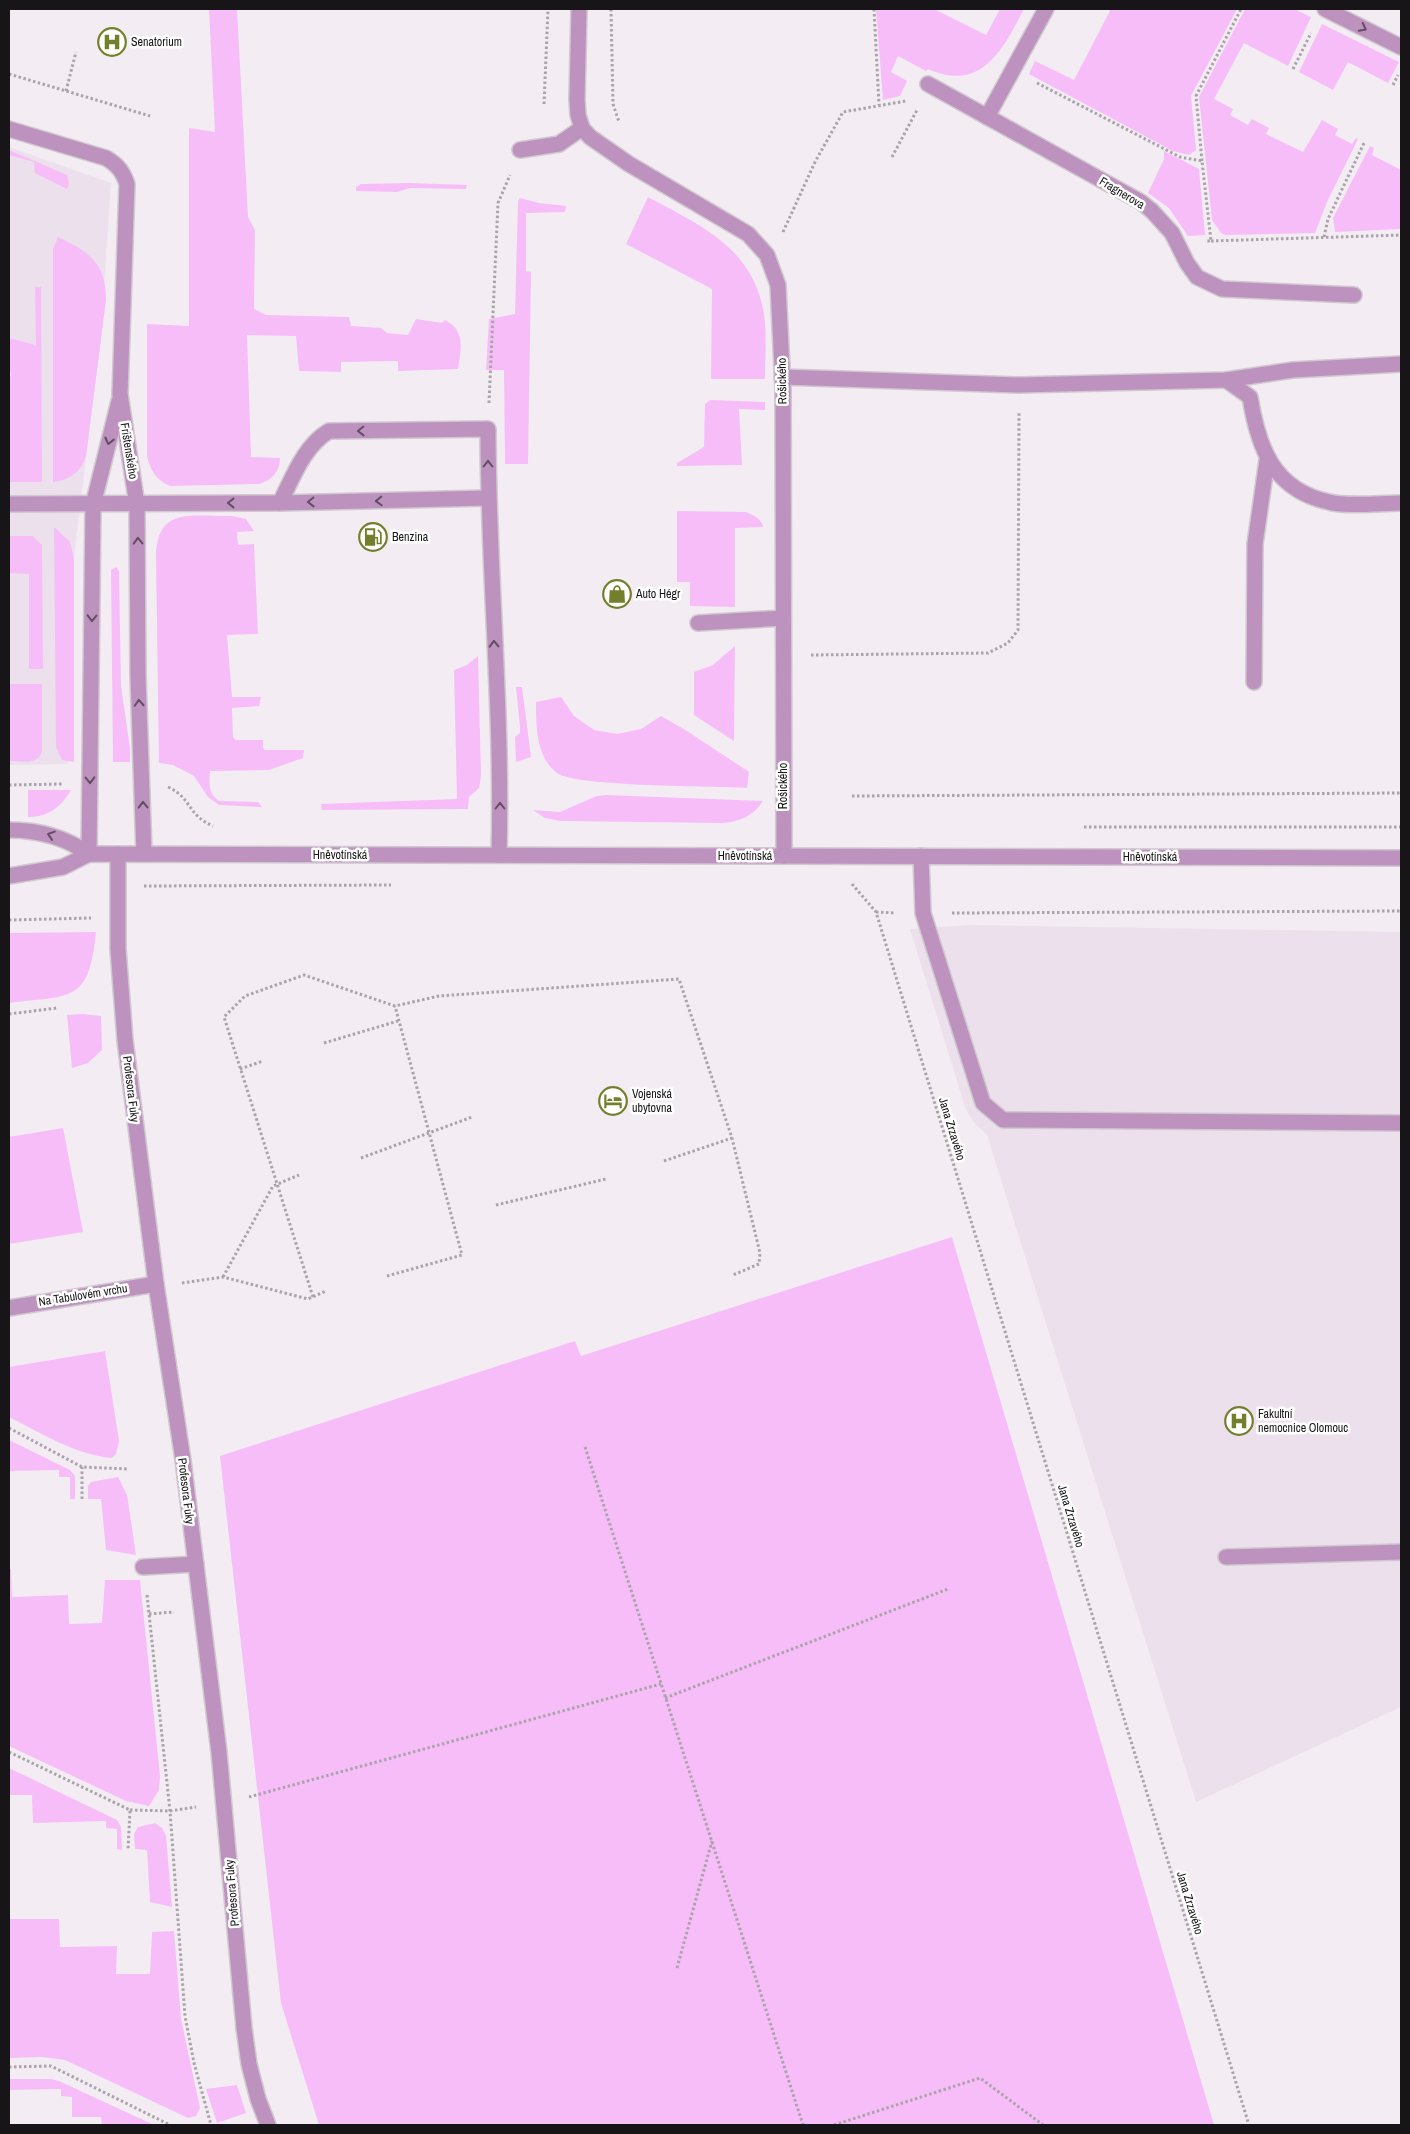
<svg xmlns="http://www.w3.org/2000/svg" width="1410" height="2134" font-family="'Archivo Narrow',sans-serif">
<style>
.built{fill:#ece0ec}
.green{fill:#f7bdf8}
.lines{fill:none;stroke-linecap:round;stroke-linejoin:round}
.minor-casing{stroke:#d0cad0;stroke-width:18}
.path{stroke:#a9a4a9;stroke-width:3;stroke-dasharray:2.5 2.5;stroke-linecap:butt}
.minor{stroke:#be92bf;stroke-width:15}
.oneway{stroke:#634d63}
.labels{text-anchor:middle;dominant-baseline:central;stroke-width:5;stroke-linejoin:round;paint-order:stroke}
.poi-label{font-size:12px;fill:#181518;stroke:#fff;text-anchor:start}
.street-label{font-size:12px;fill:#181518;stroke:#fff}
</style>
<rect width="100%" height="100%" fill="#f3edf3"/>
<g class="built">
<path d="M9,147l102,36 -11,162 -26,211 -6,208 -59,1z"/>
<path d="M970,925l431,7v775l-205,95 -209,-667 -12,-11 -9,-14 -56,-181z"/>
</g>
<g class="green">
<path d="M209,9h28l11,208 7,13 -1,79 12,6 83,2 2,9 30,2 6,5 21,2 8,-16 26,4 3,-3c21,11 16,29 13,49l-60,2v-10l-57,1v10l-42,-1 -3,-35 -49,-1 4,122 29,1c0,14 -8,22 -21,26l-89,2c-14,-6 -20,-16 -23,-30v-132l42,2v-198l26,4z"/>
<path d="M876,9h58l52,26 14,-26h24c-21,40 -42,84 -96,60l-2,2 -28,-15 -7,16 16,9 -7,15 -17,4z"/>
<path d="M1111,9h126l-46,87 5,54 -7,5 -16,-4 -144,-77 6,-13 39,19z"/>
<path d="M1245,9h49l17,8 -23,49 -44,-23 -30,56 19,10 -3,6 18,10 4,-6 17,9 -3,6 37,18 19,-32 16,9 -3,6 17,9 4,-6 2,1 -31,63 -12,31 -90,2 -4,-2 -9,-13 -13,-123z"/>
<path d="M1322,24l77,38 -11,21 -40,-21 -15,28 -34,-18z"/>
<path d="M1370,146l4,2 -2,7 29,15v59l-66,3 -2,-14z"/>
<path d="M9,150l58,25 2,9 -2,5 -32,-16 -1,-11 -25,-7z"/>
<path d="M1164,151l35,18 6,66 -17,1 -19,-28 -21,-15 16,-34z"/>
<path d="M410,183l57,2 -1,4 -56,-1 -13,4 -41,-1v-4l5,-3z"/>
<path d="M648,197c53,29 105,50 116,117 3,22 1,44 1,65h-54l1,-90 -86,-45z"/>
<path d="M520,198l19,5 27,3 -1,6 -39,1v58l5,1 -3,192h-23l-1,-94h-18l3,-51 26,-5 3,-113z"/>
<path d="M58,237c31,15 48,26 48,63l-20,156c-5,16 -16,24 -33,26v-233z"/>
<path d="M35,287h6l1,195h-33v-99l2,-10 -2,-1v-34l27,7z"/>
<path d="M710,400l55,2v8l-26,-1 3,56 -65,1v-3l27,-16 1,-43z"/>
<path d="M677,511l69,1c7,3 16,7 17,15l-28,1v79l-45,-1v-24h-13z"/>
<path d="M232,516l14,3 8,12 -17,1 1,13 16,-1 4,90 -31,1 5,62h29l-2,9 -27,2 1,29 3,3h27v8l2,2h39l-1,8 -34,12 -59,1c-1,12 -2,23 9,30l39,1 4,5 -43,-2 -11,-8 -14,-21 -21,-11 -14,-2 -3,-205c0,-53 37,-41 76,-42z"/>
<path d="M54,527l16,15 4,17v203l-12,-2 -6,-13z"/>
<path d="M9,536h24l9,9 1,124h-14v-95l-20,-1z"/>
<path d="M116,567l3,4 2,115 9,62v14h-17l-2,-192z"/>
<path d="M735,646l-1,95 -40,-26v-43l19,-7z"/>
<path d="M478,656l3,120 -2,12 -10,9 -1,12 -146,1 -1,-6 136,-5 -3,-129 13,-5z"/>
<path d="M9,684h33v66c-2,16 -20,11 -33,11z"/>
<path d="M516,687h6l9,70 -15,5 -1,-25 5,-4v-6z"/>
<path d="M561,697l13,19 20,14 23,4 24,-5 20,-13 26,15 62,41 -2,16c-31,-2 -172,-1 -190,-15 -21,-16 -21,-47 -21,-71z"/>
<path d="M28,790h43c-10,17 -23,27 -43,27z"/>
<path d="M606,795l157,6c-10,15 -23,21 -41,22l-161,-2 -16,-3 -12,-8 27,2 37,-16z"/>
<path d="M96,932c-7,72 -25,63 -87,71v-70z"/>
<path d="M83,1014l18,2 1,34 -14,13 -16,5 -5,-53z"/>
<path d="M63,1128l20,104 -74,12v-107z"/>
<path d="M952,1237l262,888h-895l-38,-122 -61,-547 355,-115 6,15z"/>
<path d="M105,1351l14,90 -3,13 -4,4c-36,-3 -71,-25 -103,-41v-50z"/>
<path d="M9,1440l61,30 5,6v23h-5v-22h-11v-7l-50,1z"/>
<path d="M118,1477l9,18 9,60 -30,-5 -5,-51h-13v-13l3,-4z"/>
<path d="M9,1569h2l1,28 56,-2 1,29 33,-1 3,-43h35l20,196 -1,14 -10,16 -23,-5 -117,-55z"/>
<path d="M9,1768l108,52 4,7 1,23 -5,-1v-20l-11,-1v-7l-73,2 -1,-28h-23z"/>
<path d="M155,1823l7,5 4,8 6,71 -22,-5 -3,-52 -12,-1 -1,-15 4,-7z"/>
<path d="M9,1919h50l1,28 57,-1 -1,28h34l2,-42 22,-1 7,88 19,89 -4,8 -8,2 -123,-58 -23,-3 -33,1z"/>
<path d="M9,2079h42l8,2 95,44h-52l-1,-8h-29v-20l-11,-1v-7l-52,1z"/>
<path d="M237,2085l9,28 -29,10 -11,-34z"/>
</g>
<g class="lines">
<defs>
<g id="minor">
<path d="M579,9l-2,90 1,16 4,13 8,9 39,27 119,70 19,21 11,30 5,105 1,466"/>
<path d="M1325,9l76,38"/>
<path d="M928,84l213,118 11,9 20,22 15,30 10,14 25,12 132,6"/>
<path d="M987,117l59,-108"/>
<path d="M9,129l97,29c12,7 17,14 21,26l-7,210 17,111 1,171 6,178"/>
<path d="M520,150l39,-6 23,-16"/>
<path d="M782,377l237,8 207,-5 67,-10 108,-6"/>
<path d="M1226,380l24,17c8,50 23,93 79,105 17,5 52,1 72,1"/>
<path d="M280,503c13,-26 24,-57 49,-72l159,-2c0,142 15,284 11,426"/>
<path d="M9,504l271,-1 208,-5"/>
<path d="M698,623l85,-5"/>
<path d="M1254,682l1,-138 12,-84"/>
<path d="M9,830c29,0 56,7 80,24"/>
<path d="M89,854l4,-349 26,-104"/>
<path d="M118,854v95l7,91 31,244 27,176 36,292 25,276 5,36 9,35 10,26"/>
<path d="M921,856l2,57 60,190 20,17 398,3"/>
<path d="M9,876l54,-9 26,-13 1312,4"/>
<path d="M9,1308l147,-24"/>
<path d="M1226,1557l175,-5"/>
<path d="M143,1567l53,-3"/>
</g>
</defs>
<use href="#minor" class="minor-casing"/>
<g class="path">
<path d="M611,9l2,95 6,18"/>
<path d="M874,9l5,96"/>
<path d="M1293,69l18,-36"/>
<path d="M9,74l141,42"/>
<path d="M1037,83l143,74 22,4 9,80h-6"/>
<path d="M1393,85l5,-10"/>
<path d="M66,91l10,-39"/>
<path d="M544,104l4,-95"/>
<path d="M892,157l25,-47"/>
<path d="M1202,161l-6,-65 45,-87"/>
<path d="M783,232l32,-70 28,-50 63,-11"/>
<path d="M1324,237l4,-18 36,-76"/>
<path d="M1211,241l190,-6"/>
<path d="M489,403l9,-200 12,-28"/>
<path d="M811,655l177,-2 20,-10 10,-13 1,-218"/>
<path d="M9,785l53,-1"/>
<path d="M168,787c24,11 19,28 45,39"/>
<path d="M852,796l549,-3"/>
<path d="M1084,827h317"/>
<path d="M852,884l24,28 373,1213"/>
<path d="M144,886l247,-1"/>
<path d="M876,912l20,1"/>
<path d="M952,913l449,-2"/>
<path d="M9,920l82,-2"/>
<path d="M9,1014l48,-6"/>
<path d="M324,1043l74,-22"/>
<path d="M240,1069l23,-8"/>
<path d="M361,1158l111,-41"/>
<path d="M664,1161l68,-23"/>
<path d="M496,1205l110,-26"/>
<path d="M387,1276l75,-21 -67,-249"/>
<path d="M223,1277l50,-91 26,-11"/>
<path d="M182,1283l41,-6 85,22 18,-8"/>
<path d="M313,1297l-89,-280 21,-21 59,-21 91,31 44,-10 240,-17 53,159 28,115 -1,11 -26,11"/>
<path d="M9,1428l73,39 46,2"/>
<path d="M585,1447l218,678"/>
<path d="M82,1499v-32"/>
<path d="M147,1595l23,216 15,205 9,47 17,62"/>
<path d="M149,1614l25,-2"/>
<path d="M665,1698l283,-109"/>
<path d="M9,1752l121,58 -2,40"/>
<path d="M249,1797l412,-113"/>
<path d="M130,1810l40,1 26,-4"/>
<path d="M677,1968l35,-127"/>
<path d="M9,2067l42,-1 119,59"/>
<path d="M834,2125l146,-47 63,47"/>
</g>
<use href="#minor" class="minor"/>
</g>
<defs><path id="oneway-chevron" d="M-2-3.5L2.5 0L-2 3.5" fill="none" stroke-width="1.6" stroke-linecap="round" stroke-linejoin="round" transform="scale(1.25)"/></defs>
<g class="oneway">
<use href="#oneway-chevron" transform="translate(1363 28) rotate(27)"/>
<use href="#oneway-chevron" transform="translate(361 431) rotate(179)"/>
<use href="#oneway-chevron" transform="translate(109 441) rotate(104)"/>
<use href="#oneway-chevron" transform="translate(488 464) rotate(-90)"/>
<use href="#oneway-chevron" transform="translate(379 501) rotate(178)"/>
<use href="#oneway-chevron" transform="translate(311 502) rotate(179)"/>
<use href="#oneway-chevron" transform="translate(231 503) rotate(180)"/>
<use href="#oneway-chevron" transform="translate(138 541) rotate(-91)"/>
<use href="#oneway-chevron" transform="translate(92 618) rotate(91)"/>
<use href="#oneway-chevron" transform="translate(494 644) rotate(-92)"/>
<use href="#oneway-chevron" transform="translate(139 703) rotate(-93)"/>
<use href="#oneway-chevron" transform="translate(90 780) rotate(89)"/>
<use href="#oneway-chevron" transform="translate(143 805) rotate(-91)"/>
<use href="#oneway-chevron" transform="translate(500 806) rotate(-90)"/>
<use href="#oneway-chevron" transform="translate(51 835) rotate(-162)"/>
</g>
<defs>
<symbol id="hospital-ring" viewBox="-11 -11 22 22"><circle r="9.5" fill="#fff" stroke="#747f2b" stroke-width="1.5"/><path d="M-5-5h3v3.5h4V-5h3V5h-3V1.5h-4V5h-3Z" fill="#747f2b"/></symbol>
<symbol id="fuel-ring" viewBox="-11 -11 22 22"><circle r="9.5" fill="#fff" stroke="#747f2b" stroke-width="1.5"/><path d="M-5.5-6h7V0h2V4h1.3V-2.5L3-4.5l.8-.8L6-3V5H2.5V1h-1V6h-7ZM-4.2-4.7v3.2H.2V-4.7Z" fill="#747f2b"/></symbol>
<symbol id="shop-ring" viewBox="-11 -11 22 22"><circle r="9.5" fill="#fff" stroke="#747f2b" stroke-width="1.5"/><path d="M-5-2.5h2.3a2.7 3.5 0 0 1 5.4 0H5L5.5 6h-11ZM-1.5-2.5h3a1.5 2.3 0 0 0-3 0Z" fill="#747f2b"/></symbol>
<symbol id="hotel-ring" viewBox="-11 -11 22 22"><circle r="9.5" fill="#fff" stroke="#747f2b" stroke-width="1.5"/><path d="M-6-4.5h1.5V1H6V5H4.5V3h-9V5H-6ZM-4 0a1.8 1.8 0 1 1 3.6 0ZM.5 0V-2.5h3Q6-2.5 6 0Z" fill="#747f2b"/></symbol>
</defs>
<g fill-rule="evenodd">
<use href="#hospital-ring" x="96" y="26" width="32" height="32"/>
<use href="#fuel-ring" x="357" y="521" width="32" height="32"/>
<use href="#shop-ring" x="601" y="578" width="32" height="32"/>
<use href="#hotel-ring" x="597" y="1085" width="32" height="32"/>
<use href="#hospital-ring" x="1223" y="1405" width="32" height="32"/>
</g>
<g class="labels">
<g class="poi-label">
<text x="131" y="42">Senatorium</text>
<text x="392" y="537">Benzina</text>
<text x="636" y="594">Auto Hégr</text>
<text x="632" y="1094">Vojenská<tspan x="632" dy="14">ubytovna</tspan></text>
<text x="1258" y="1414">Fakultní<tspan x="1258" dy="14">nemocnice Olomouc</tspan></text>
</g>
<g class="street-label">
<text transform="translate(1122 193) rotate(31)">Fragnerova</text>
<text transform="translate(782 381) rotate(-91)">Rošického</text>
<text transform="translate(129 451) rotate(81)">Frištenského</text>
<text transform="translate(783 786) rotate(-90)">Rošického</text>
<text x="340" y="855">Hněvotínská</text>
<text x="745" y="856">Hněvotínská</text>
<text x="1150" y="857">Hněvotínská</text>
<text transform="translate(131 1089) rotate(83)">Profesora Fuky</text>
<text transform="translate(952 1129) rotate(73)">Jana Zrzavého</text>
<text transform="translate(83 1295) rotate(-9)">Na Tabulovém vrchu</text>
<text transform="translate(186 1491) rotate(83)">Profesora Fuky</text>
<text transform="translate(1071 1516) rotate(73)">Jana Zrzavého</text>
<text transform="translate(232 1893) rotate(-95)">Profesora Fuky</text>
<text transform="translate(1190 1903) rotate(73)">Jana Zrzavého</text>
</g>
</g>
<rect width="1410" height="2134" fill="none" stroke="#181518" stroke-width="20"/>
</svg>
